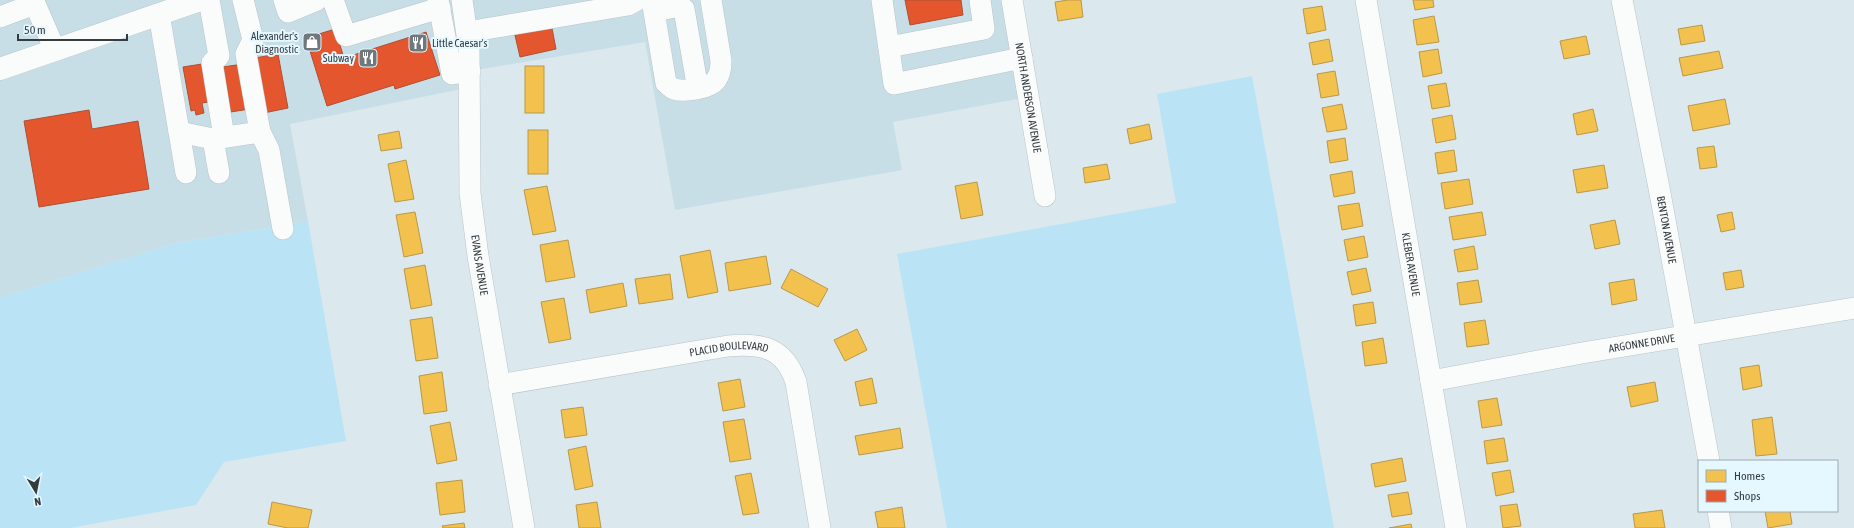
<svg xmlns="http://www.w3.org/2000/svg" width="1854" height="528" font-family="'Asap Condensed',sans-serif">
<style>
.built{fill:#c8dee7}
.green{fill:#bae4f5}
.homes{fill:#f2c14e;stroke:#b9994a}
.shops{fill:#e4572e;stroke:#af4f33}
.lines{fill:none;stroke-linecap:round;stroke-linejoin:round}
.minor-casing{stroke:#bac3c7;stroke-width:22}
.major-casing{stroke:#bac3c7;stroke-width:23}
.minor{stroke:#fafcfc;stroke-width:21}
.major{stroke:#fafcfc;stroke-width:22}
.labels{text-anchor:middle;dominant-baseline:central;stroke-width:4;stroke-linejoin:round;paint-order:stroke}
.poi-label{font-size:11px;fill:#343c40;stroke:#e5f7ff;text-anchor:end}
.street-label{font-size:11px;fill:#343c40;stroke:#e5f7ff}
</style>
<rect width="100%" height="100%" fill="#dbe8ed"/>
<path class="built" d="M0,0h1012l16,97 -135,25 9,48 -227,40 -30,-168 -175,29 1,16 -181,37 18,97 -132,22 -176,55z"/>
<g class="green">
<path d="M1252,76l82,452h-387l-50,-274 279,-51 -19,-109z"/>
<path d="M308,221l38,220 -122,21 -28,43 -126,23h-70v-230l176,-55z"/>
</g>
<g class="homes">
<path d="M1068,0h13l2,17 -25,4 -3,-19z"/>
<path d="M1413,0h20l1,7 -19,3z"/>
<path d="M1322,6l4,24 -19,4 -4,-25z"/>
<path d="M1434,16l5,26 -22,3 -4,-25z"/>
<path d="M1702,25l3,16 -24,4 -3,-16z"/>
<path d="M1586,36l4,18 -26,5 -4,-18z"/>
<path d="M1329,39l4,22 -20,4 -4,-22z"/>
<path d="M1438,49l4,24 -19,4 -4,-25z"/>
<path d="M1719,51l4,17 -40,8 -4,-18z"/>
<rect x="525" y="66" width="19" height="47"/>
<path d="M1335,71l4,24 -18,3 -4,-24z"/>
<path d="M1446,83l4,23 -18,3 -4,-23z"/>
<path d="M1725,99l5,25 -37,7 -5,-25z"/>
<path d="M1342,104l5,25 -20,3 -5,-24z"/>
<path d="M1593,109l5,22 -21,4 -4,-21z"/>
<path d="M1452,115l4,24 -20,4 -4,-24z"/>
<path d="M1149,124l3,15 -22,5 -3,-15z"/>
<rect x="528" y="130" width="20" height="44"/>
<path d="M399,131l3,17 -21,3 -3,-16z"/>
<path d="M1345,138l3,22 -18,3 -3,-22z"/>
<path d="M1714,146l3,21 -17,2 -3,-21z"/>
<path d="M1454,150l3,21 -19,3 -3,-21z"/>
<path d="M406,160l8,39 -19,3 -7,-38z"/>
<path d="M1107,164l3,15 -25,4 -2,-15z"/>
<path d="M1604,165l4,23 -31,5 -4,-23z"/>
<path d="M1352,171l3,22 -21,4 -4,-22z"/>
<path d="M1469,179l4,25 -28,5 -4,-26z"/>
<path d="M977,182l6,33 -22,4 -6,-33z"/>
<path d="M547,186l9,45 -23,4 -9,-45z"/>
<path d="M1359,203l4,23 -21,4 -4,-24z"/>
<path d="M415,212l8,41 -19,4 -8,-42z"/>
<path d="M1482,212l4,23 -33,5 -4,-23z"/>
<path d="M1732,212l3,17 -14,3 -4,-17z"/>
<path d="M1615,220l5,24 -25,5 -5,-24z"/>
<path d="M1364,236l4,21 -20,4 -4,-21z"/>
<path d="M568,240l7,37 -29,5 -6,-37z"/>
<path d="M1474,246l4,23 -20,3 -4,-22z"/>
<path d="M710,250l8,42 -30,6 -8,-42z"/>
<path d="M766,256l5,28 -42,7 -4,-28z"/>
<path d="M425,265l7,40 -21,4 -7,-40z"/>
<path d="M1366,268l5,23 -19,4 -5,-23z"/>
<path d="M791,269l37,20 -10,18 -37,-19z"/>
<path d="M1741,270l3,17 -18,3 -3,-17z"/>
<path d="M670,274l3,25 -34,5 -4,-25z"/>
<path d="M1634,279l3,21 -25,5 -3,-22z"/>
<path d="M1478,280l4,22 -22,3 -3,-22z"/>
<path d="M623,283l4,23 -37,7 -4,-23z"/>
<path d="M564,298l7,41 -22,4 -8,-41z"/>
<path d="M1373,302l3,21 -20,3 -3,-21z"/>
<path d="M432,317l6,41 -22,3 -6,-41z"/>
<path d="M1485,320l4,24 -22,3 -3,-24z"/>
<path d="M857,329l10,21 -22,11 -11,-21z"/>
<path d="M1383,338l4,25 -22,3 -3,-24z"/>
<path d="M1759,365l3,21 -19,4 -3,-22z"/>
<path d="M442,372l5,39 -23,3 -5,-38z"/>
<path d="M872,378l5,25 -17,3 -5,-24z"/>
<path d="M740,379l5,28 -22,4 -5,-28z"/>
<path d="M1655,382l3,19 -27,6 -4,-20z"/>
<path d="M1497,398l5,27 -20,3 -4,-27z"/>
<path d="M583,407l4,28 -22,3 -4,-28z"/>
<path d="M1772,417l5,37 -21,2 -4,-36z"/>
<path d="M744,419l7,40 -21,3 -7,-40z"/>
<path d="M450,422l7,38 -20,4 -7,-38z"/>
<path d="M900,428l3,20 -44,7 -4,-19z"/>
<path d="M1504,438l4,23 -21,3 -3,-23z"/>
<path d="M586,446l7,40 -18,4 -7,-40z"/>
<path d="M1402,458l4,23 -31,6 -4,-23z"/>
<path d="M1510,470l4,22 -18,4 -4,-23z"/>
<path d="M751,473l8,40 -16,2 -8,-39z"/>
<path d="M462,480l3,32 -25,3 -4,-32z"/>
<path d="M1408,492l4,22 -20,3 -4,-22z"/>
<path d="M272,502l40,8 -4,18h-20l-20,-4z"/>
<path d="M597,502l4,26h-22l-3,-23z"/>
<path d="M1517,504l4,22 -18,2 -3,-22z"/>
<path d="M902,507l3,21h-27l-3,-16z"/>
<path d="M1662,510l3,18h-30l-2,-14z"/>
<path d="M1765,511h25l2,13 -24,4z"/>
<path d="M464,523l1,5h-22l-1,-2z"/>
<path d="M1411,524l1,4h-23z"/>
</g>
<g class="shops">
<path d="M905,0h56l2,15 -53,10z"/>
<path d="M551,23l5,26 -36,8 -6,-26z"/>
<path d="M335,29l9,29 82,-26 14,43 -45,14 -1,-4 -67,21 -21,-68z"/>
<path d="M278,54l10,54 -29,6 -10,-55z"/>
<path d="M208,63l7,38 -13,2 2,10 -8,2 -1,-5 -4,1 -8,-44z"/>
<path d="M243,64l7,45 -26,4 -8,-45z"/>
<path d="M89,110l3,19 46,-8 11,68 -110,18 -15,-86z"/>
</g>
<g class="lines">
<defs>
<g id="minor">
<path d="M209,0l10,56 -7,7 12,74"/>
<path d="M284,0l4,12 29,-12"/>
<path d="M333,0l13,36 94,-28"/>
<path d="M438,0l14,74 18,-3"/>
<path id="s1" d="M462,0l7,49 1,144 8,63 46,272"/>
<path d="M652,0l14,83c3,2 5,5 8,6 11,3 35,0 42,-9 4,-5 5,-13 5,-19l-10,-61"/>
<path d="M882,0l12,84 128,-26"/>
<path id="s2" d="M1012,0l33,196"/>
<path id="s3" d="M1366,0l90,528"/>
<path id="s4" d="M1622,0l38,193 49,268"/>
<path d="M660,10l19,-4 5,3 12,69"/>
<path d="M159,14l27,159"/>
<path d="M0,17l35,-13 20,46"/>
<path d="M467,32l161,-27 9,-5"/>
<path d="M889,47l95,-18 -4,-29"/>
<path d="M179,132l34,7 47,-7 -14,-78 7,-14 -10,-40"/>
<path d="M260,132l9,18 14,79"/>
<path d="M213,139l6,34"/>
<path id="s5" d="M1431,381l151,-28 272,-45"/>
<path id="s6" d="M499,385l229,-39c34,-3 56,1 68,36l24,146"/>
<path d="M1718,511l3,17"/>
</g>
<path id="major" d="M0,69l200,-69"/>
</defs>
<use href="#minor" class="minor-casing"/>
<use href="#major" class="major-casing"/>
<use href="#minor" class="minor"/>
<use href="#major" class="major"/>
</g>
<defs>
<symbol id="shop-square" viewBox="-11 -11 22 22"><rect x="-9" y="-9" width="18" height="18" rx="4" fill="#6e787d" stroke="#e5f7ff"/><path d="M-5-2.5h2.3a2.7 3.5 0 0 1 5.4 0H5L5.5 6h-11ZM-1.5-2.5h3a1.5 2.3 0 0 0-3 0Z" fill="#fff"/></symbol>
<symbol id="restaurant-square" viewBox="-11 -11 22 22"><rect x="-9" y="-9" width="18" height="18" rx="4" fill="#6e787d" stroke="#e5f7ff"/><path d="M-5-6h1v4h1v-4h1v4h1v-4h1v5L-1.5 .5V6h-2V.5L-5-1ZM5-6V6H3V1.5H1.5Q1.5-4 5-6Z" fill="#fff"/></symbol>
</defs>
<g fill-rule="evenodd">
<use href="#shop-square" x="301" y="31" width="22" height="22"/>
<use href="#restaurant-square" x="407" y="32" width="22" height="22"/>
<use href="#restaurant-square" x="357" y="47" width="22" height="22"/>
</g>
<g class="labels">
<g class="poi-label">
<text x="298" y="36">Alexander's<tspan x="298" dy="13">Diagnostic</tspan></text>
<text x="432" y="43" text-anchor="start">Little Caesar's</text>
<text x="354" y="58">Subway</text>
</g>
<g class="street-label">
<text stroke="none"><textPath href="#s2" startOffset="99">NORTH ANDERSON AVENUE</textPath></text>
<text stroke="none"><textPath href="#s4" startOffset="234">BENTON AVENUE</textPath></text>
<text stroke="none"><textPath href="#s3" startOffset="268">KLEBER AVENUE</textPath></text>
<text stroke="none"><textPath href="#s1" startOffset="266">EVANS AVENUE</textPath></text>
<text stroke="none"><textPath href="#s5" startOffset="214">ARGONNE DRIVE</textPath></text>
<text stroke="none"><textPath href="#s6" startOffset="233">PLACID BOULEVARD</textPath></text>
</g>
</g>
<rect x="1698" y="460" width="140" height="52" fill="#e5f7ff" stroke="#9eacb3"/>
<rect x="1706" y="470" width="20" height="12" fill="#f2c14e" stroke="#9eacb3"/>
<text x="1734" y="480" font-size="12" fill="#343c40">Homes</text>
<rect x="1706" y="490" width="20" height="12" fill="#e4572e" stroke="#9eacb3"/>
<text x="1734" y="500" font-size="12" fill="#343c40">Shops</text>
<g transform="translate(36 492) rotate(170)" stroke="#e5f7ff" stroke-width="3" paint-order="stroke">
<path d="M0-3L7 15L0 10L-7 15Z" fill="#343c40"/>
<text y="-6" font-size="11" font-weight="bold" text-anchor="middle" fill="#343c40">N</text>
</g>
<path d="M18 34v6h109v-6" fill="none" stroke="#343c40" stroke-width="2"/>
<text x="24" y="34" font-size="12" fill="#343c40" stroke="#e5f7ff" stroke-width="3" paint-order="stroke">50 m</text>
</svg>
